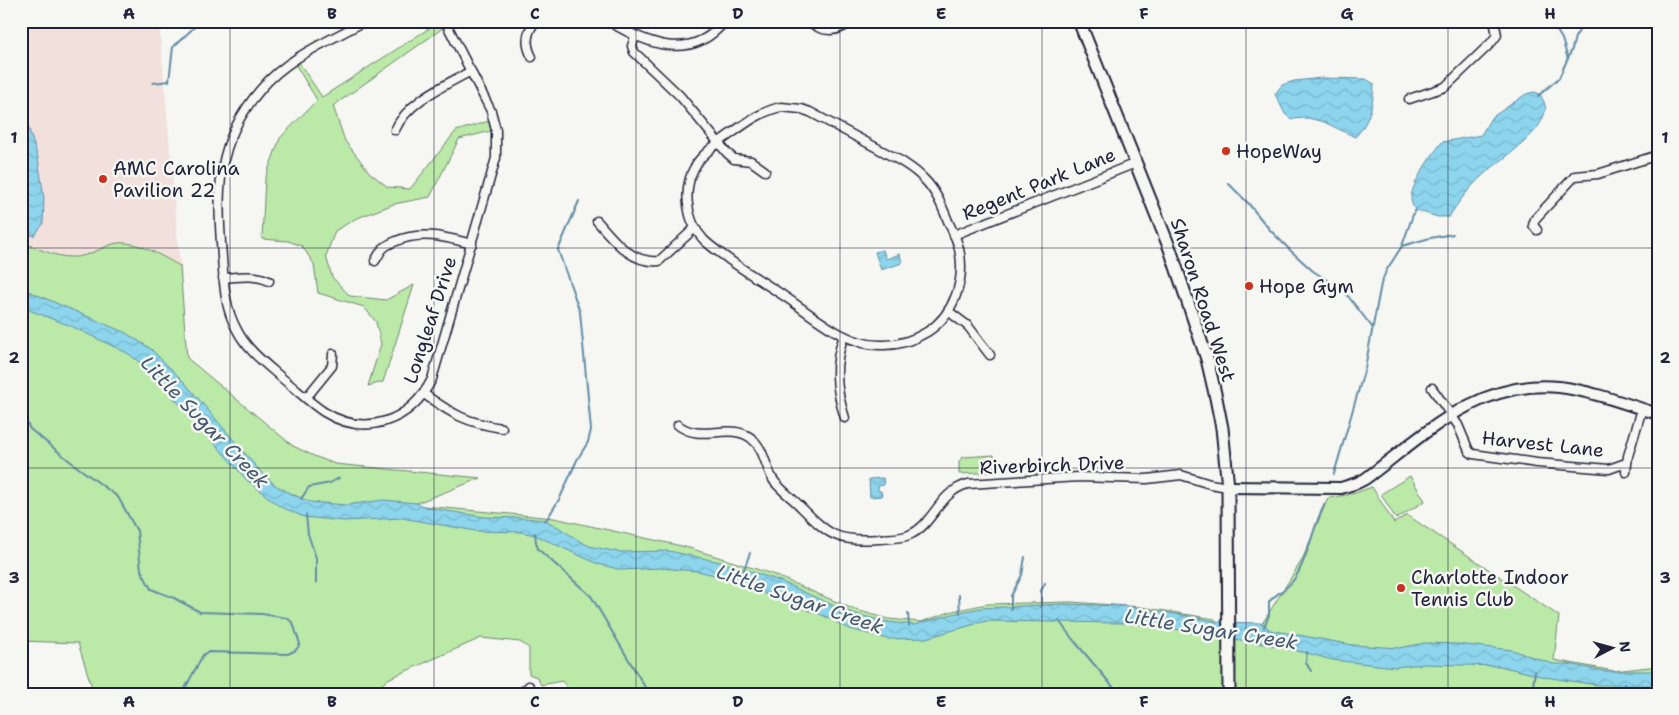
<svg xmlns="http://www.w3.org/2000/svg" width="1679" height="715" font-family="'Shantell Sans',sans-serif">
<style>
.built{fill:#f1e0db}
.park{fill:#bbe9a7;stroke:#6e8671}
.water{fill:url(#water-waves);stroke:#628da6}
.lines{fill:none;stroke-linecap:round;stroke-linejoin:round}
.stream{stroke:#628da6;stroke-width:2}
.minor-casing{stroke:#22223b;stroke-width:11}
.tertiary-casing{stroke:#22223b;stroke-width:14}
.secondary-casing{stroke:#22223b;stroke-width:15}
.minor{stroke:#f6f6f2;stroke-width:8}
.tertiary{stroke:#f6f6f2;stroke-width:10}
.secondary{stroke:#f6f6f2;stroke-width:11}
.grid{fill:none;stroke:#22223b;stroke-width:1;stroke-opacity:0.55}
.poi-dot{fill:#c8321e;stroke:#f6f6f2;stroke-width:2}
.labels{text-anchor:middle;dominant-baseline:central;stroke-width:5;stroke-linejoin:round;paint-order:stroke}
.poi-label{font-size:19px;fill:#22223b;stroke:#f6f6f2;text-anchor:start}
.street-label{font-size:19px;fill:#22223b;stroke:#f6f6f2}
.water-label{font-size:20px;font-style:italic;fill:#425870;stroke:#f6f6f2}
.neatline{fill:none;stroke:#22223b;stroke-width:2}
.grid-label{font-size:16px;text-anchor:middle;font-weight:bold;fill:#22223b}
</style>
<defs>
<pattern id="water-waves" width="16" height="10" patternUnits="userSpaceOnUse" patternTransform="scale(1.25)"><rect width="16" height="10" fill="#8cd5ed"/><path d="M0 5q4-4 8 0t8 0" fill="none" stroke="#78b7cc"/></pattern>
</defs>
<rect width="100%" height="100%" fill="#f6f6f2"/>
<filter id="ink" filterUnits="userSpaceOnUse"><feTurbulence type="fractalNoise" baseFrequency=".02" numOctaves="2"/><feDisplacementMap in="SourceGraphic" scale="10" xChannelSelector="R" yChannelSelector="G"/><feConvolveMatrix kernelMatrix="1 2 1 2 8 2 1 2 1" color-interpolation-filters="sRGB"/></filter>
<g filter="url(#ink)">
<path class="built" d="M21,21h138l21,245 -37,-19 -29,-3 -22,9 -22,4h-8l-41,-15z"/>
<g class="park">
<path d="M439,22l4,6 -110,78 12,35 25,32 18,14 22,2 46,-58 33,-10 2,10 -32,8 -29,58 -36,7 -39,15 -20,12 -9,25 6,21 18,19 36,4 28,-15 -31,97 -15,4 13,-42 -5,-22 -12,-15 -46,-14 -4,-29 -12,-18 -14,-5 -26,-2 3,-60 15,-41 37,-38 -22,-36 3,-3 24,36z"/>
<path d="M21,242c14,5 34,15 49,15 15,1 27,-7 40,-12 21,-9 51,11 70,21l7,92 106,88 21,10 21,8 146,14 -69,27 142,13 132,29 86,27 81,35 35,10 33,3 32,-11 34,-7 84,-2 70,5 74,12 4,11 36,5 47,-75 26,-62 24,-4 20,-7 22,36 13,-8 152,101 -5,44 60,11 44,-5v28h-382l-19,-3 -1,3h-684l-10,-13 -21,4 -4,-8 -8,-3v-26l-9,-6 -39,-4 -93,41 -16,15h-278l-16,-51 -57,-2z"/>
<path d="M994,455l1,17 -36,2v-13l4,-4z"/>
<path d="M1410,476l15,25 -29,18 -15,-25z"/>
</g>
<g class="water">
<path d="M1322,78l44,1 8,5c-1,20 -4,38 -19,53l-31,-15 -16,-4 -17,1 -6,-5 -10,-20 7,-9 12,-4z"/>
<path d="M1534,92l6,2c3,6 7,12 5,18 -6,25 -44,47 -62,63 -13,12 -24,26 -34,42h-11l-23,-7c-2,-3 -4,-8 -4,-12 1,-16 21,-43 31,-56l39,-7 10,-17 35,-24z"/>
<path d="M21,104l17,54 6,41 -1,25 -9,12 -13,-4z"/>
<path d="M883,250l3,9 14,-5 2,9 -21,7 -6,-18z"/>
<path d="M21,288l105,45 25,16 34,34 75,88 15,14 15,8 20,9 36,3 38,-5 32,3 13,5 55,9 40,1 21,2 13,7 20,13 11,6 29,6 51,-1 56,12 55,18 63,29 20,6 25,6 26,3 46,-13 21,-4 82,-4 60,2 66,10 29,6 42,1 5,2 5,5 83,15 46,3 26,-5 32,1 55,6 41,14h15l36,7h54v14h-61l-52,-8 -45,-11 -77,-2 -28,3 -63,-7 -25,-7 -37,-8 -114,-19 -32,-3 -138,-2 -60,17 -38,1 -38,-10 -28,-14 -46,-16 -28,-13 -29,-10 -22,-5 -37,-3 -38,2 -24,-6 -63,-29 -14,-3 -45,-1 -74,-13 -59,3 -39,-4 -25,-11 -32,-26 -81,-91 -22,-23 -15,-12 -58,-28 -50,-19z"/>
<path d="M883,478l1,7 -6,1v5h3l1,5 -12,1 -1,-18z"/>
</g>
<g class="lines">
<g class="stream">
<path d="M1551,21l11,18 6,20"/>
<path d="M153,83l16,-2 4,-34 28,-26"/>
<path d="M1538,96l21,-18 13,-29 3,-12 10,-16"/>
<path d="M1228,183l20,20 22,27 21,21 22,20 31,20 28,36"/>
<path d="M1402,246l28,-8 23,-4"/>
<path d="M21,412l9,17 46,37 42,31 19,34 4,39 10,19 23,9 26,14 62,2 25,4 6,5 7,21 -4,6 -8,4 -79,-2 -6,3 -21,39"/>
<path d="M1334,474l31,-106 16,-84 5,-13 16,-25 13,-37"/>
<path d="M301,499l8,-12 21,-4 9,-5"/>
<path d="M306,515l2,19 8,24v25"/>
<path d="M544,521l3,-2 13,-21 17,-38 11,-18 3,-12 -11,-118 -22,-62 21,-49"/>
<path d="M535,533l1,9 2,7 53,47 58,98"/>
<path d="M743,572l7,-19"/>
<path d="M959,595l1,18"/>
<path d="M1041,607v-16l4,-8"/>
<path d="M1011,609v-13l11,-21 3,-18"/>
<path d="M908,613l1,13"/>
<path d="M1059,621l12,16 48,57"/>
<path d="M1264,627l5,-12v-13c7,-9 19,-13 26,-24 14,-22 17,-49 29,-73"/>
<path d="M1307,652l-1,11 5,8"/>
<path d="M1624,684l1,10"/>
<path d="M1532,694l3,-23"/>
</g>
<defs>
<g id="minor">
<path d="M365,21c-36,20 -77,36 -104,68 -46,53 -44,102 -39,168 2,25 2,50 15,73 10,20 29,34 46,49 14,11 27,24 41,33 42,26 87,9 108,-33l64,-221v-28l-5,-19 -46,-90"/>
<path d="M608,21c39,23 83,42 117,0"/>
<path d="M809,21c13,12 29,12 43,0"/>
<path d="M635,36l-3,10 2,6 46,44 47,57 7,6 17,2 14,10"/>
<path d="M532,57c-7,-13 -6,-25 4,-36"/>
<path d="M1409,99l36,-12 46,-44 6,-8 -3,-14"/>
<path d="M781,107l20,2 9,3c22,12 45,24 67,36 16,9 34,17 47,31 12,12 18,27 24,42 4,9 9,18 11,28 7,31 -5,66 -32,83 -15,9 -30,14 -47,13 -36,0 -67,-30 -96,-49 -18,-12 -36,-23 -53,-35 -9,-7 -19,-13 -27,-21 -19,-20 -22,-54 -7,-77 7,-10 16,-16 25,-23 19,-13 36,-28 59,-33z"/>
<path d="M395,130c13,-29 49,-44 76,-59"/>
<path d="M597,221c17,19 34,43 62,40l36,-33"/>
<path d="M1537,230l-4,-5 2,-6 40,-43 23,-2 60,-19"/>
<path d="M954,235l182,-72"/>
<path d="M375,261c2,-3 4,-7 6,-10 3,-5 8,-7 13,-9 26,-12 51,-5 78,2"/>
<path d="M223,278c16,-1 31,-4 46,3"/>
<path d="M948,311l20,15 22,29"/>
<path d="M844,336c-11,28 -8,54 1,82"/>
<path d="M1432,388l26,37 11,26 4,3 64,9 72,6 17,-6"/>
<path d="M424,394c28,20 43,29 78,34"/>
<path d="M306,398l26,-32 1,-12"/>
<path d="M678,425c23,18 51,-3 73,13 14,11 14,30 23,43 7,9 17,16 25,24 30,30 36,37 80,34 10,-1 20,0 30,-4 25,-10 29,-43 59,-51l110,-7 69,2 34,-4 29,9 18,3"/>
<path d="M1626,472l2,-16 14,-47"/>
<path d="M520,694l9,-8"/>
</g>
<path id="tertiary" d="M1228,487l113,1 16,-5 8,-4c59,-44 114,-100 194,-92 33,4 67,17 99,27"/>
<path id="secondary" d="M1079,21l91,228 37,110 9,39 6,30 6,59 1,207"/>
</defs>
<use href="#minor" class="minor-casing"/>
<use href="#tertiary" class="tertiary-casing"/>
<use href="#secondary" class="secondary-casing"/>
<use href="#minor" class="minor"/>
<use href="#tertiary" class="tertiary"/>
<use href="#secondary" class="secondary"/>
</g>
</g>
<path class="grid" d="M230,21v673M434,21v673M636,21v673M840,21v673M1042,21v673M1246,21v673M1448,21v673M21,248h1637M21,468h1637"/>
<g class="poi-dot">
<circle cx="1226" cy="151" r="5"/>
<circle cx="103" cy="179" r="5"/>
<circle cx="1249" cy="286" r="5"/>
<circle cx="1401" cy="588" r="5"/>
</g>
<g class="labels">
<g class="poi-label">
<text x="1236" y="151">HopeWay</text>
<text x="113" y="168">AMC Carolina<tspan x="113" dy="22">Pavilion 22</tspan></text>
<text x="1259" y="286">Hope Gym</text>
<text x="1411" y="577">Charlotte Indoor<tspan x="1411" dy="22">Tennis Club</tspan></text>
</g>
<g class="street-label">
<text transform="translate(1039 184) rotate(-22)">Regent Park Lane</text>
<text transform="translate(1203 300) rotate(72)">Sharon Road West</text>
<text transform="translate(430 320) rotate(-72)">Longleaf Drive</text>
<text transform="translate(1543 444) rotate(6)">Harvest Lane</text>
<text transform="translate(1052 465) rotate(-2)">Riverbirch Drive</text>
</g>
<g class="water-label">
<text transform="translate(205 422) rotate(46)">Little Sugar Creek</text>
<text transform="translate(800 599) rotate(19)">Little Sugar Creek</text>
<text transform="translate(1211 629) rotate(9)">Little Sugar Creek</text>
</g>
</g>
<rect width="1679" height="715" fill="none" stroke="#f6f6f2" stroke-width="55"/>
<g transform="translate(1612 648) rotate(84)" stroke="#f6f6f2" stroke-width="4" paint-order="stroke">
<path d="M0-4L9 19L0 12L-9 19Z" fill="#22223b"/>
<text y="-8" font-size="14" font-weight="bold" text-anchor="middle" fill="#22223b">N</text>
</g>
<rect x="28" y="28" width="1624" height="660" class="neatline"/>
<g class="grid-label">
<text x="129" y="19">A</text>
<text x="332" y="19">B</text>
<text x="535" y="19">C</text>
<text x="738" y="19">D</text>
<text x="941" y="19">E</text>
<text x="1144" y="19">F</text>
<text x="1347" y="19">G</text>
<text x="1550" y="19">H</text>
<text x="14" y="143">1</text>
<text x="1665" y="143">1</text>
<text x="14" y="363">2</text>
<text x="1665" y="363">2</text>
<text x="14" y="583">3</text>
<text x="1665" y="583">3</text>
<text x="129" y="707">A</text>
<text x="332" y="707">B</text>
<text x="535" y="707">C</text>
<text x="738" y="707">D</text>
<text x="941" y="707">E</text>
<text x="1144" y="707">F</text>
<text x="1347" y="707">G</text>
<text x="1550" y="707">H</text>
</g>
</svg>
